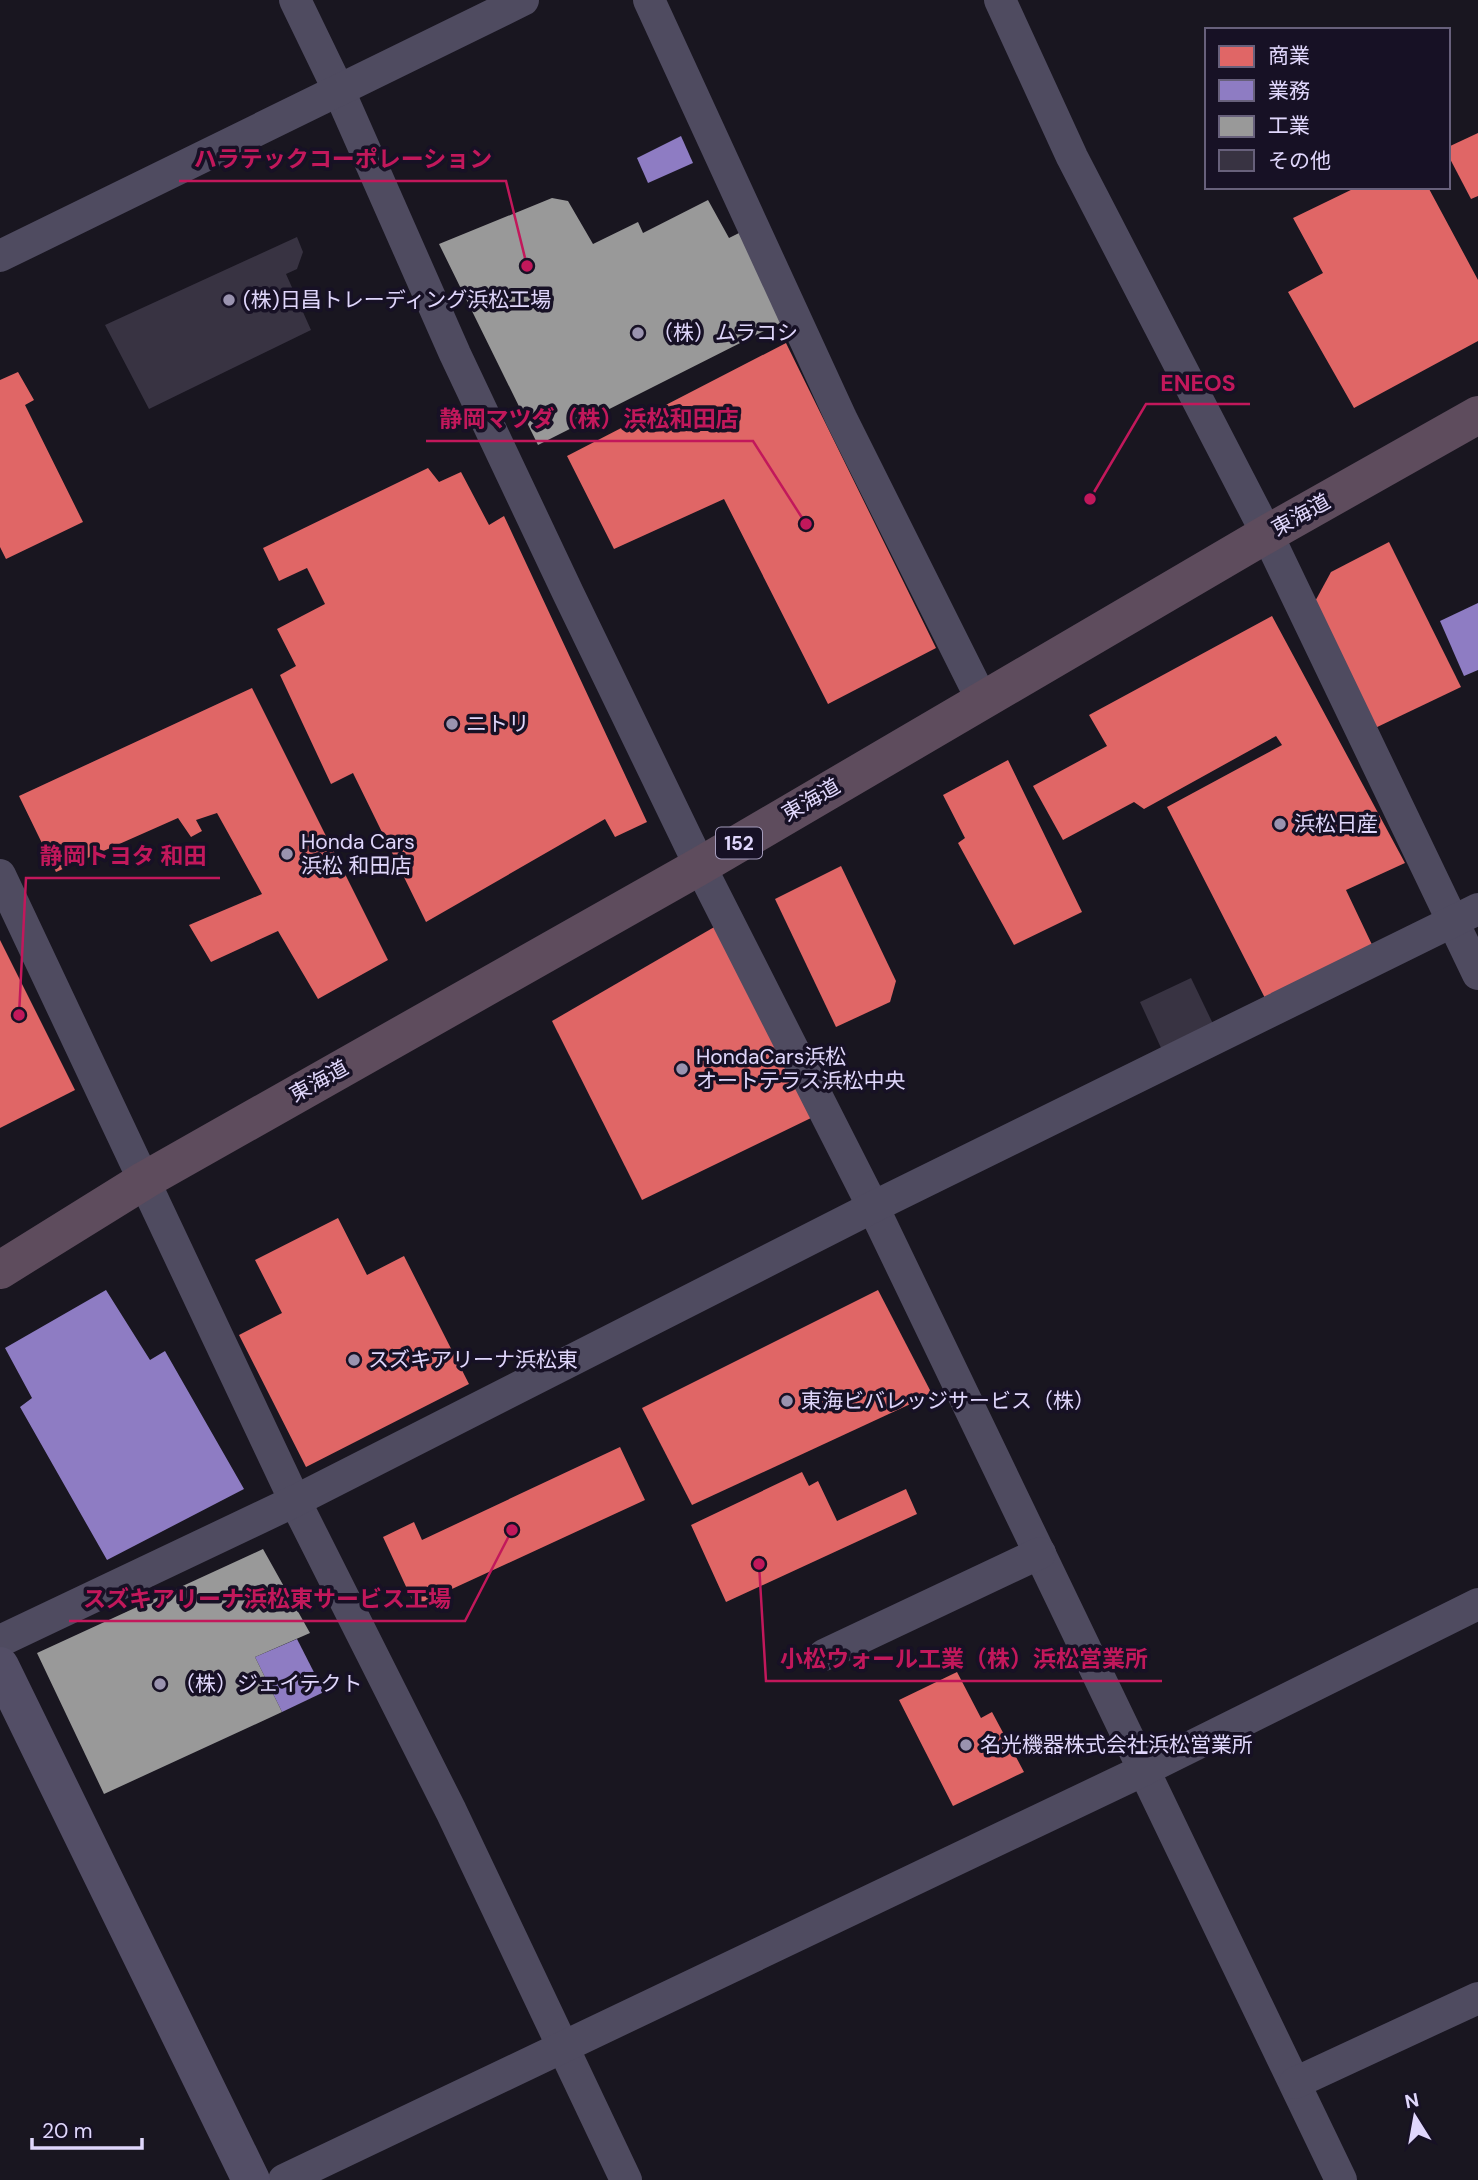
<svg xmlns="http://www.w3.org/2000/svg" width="1478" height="2180" font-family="'DM Sans','Noto Sans JP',sans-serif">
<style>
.shops{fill:#e06666}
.offices{fill:#8e7cc3}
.industry{fill:#999}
.building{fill:#383342}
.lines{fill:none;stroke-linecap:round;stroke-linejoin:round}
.street{stroke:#4f4b60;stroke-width:32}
.secondary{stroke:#534e66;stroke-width:38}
.highway{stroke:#5e4c5d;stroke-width:38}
.poi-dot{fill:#9a93af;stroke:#171125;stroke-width:2.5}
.labels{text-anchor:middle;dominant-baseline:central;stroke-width:7;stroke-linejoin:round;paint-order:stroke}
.shield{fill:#171125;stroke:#a49cbc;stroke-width:2}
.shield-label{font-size:19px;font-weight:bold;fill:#e0d7fc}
.poi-label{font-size:21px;fill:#e0d7fc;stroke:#171125;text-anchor:start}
.street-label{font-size:21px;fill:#e0d7fc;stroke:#171125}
.leader{fill:none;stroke:#c2185b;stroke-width:2.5}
.callout-dot{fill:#c2185b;stroke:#171125;stroke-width:2.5}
.callout-label{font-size:23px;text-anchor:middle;font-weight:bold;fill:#c2185b;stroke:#171125;stroke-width:7;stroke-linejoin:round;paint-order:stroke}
</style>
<rect width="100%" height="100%" fill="#191620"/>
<g class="shops">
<path d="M1478,133v63l-7,3 -23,-44v-8z"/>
<path d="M1357,187h71l50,93v61l-124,67 -66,-116 35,-19 -30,-55z"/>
<path d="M786,343l150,305 -108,56 -104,-205 -110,50 -47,-93z"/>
<path d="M18,372l16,28 -9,5 58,117 -77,37 -6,-12v-167z"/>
<path d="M428,468l11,14 22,-10 28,53 15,-9 143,306 -32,15 -10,-18 -179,103 -73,-149 -22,11 -51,-109 16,-9 -19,-37 48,-25 -18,-36 -28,13 -16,-33z"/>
<path d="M1389,542l72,145 -88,42 -61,-122 19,-35z"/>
<path d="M1272,616l133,247 -59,27 29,61 -108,51 -100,-195 115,-62 -6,-9 -132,73 -10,-7 -71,38 -30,-54 74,-40 -18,-31z"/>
<path d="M252,688l136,272 -70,39 -40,-68 -67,31 -22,-37 73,-31 -45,-81 -21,7 6,11 -11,6 -13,-19 -122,54 -37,-76z"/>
<path d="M1008,760l74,152 -68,33 -56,-102 7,-5 -22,-43z"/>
<path d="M841,866l55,115 -6,21 -54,25 -61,-128z"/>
<path d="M716,926l95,192 -169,82 -90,-179z"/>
<path d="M0,940l75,150 -75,38z"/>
<path d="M338,1218l29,57 37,-19 65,128 -163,83 -67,-132 43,-22 -27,-53z"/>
<path d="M878,1290l54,104 -240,111 -50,-97z"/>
<path d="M620,1447l25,53 -230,106 -32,-69 31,-15 8,18z"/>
<path d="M802,1472l7,14 9,-5 19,40 69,-32 11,25 -191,88 -35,-77z"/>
<path d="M957,1672l24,46 11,-6 32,60 -71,34 -54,-106z"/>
</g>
<g class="offices">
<path d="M681,136l12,27 -45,20 -11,-25z"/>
<path d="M1478,603v67l-14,6 -24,-55z"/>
<path d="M106,1290l44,70 15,-9 79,138 -137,71 -87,-153 12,-9 -27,-50z"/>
<path d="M297,1639l27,53 -42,20 -27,-55z"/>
</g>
<g class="industry">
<path d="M552,198l16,3 25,43 45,-22 5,11 65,-33 21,38 10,-5 45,88 -246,124 -99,-201z"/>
<path d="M263,1549l47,84 -55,24 27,55 -178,82 -67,-141z"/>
</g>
<g class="building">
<path d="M297,237l6,15 -6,17 -11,5 25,56 -162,79 -44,-84z"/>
<path d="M1191,978l23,48 -52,24 -22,-48z"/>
</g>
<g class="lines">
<g class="street">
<path d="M295,0l44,91 116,263 113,239 132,273 173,341 468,973"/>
<path d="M649,0l192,418 141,282"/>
<path d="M1000,0l72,157 195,377 211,440"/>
<path d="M0,256l523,-256"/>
<path d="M0,875l295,626 156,310 175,369"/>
<path d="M0,1641l295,-140 578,-294 605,-298"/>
<path d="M824,1655l216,-102"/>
<path d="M1295,2083l183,-85"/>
<path d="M284,2180l860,-410 334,-166"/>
</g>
<path class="secondary" d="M0,1666l251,514"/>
<path class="highway" d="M0,1270l145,-90 555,-314 567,-332 211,-119"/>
</g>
<g class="poi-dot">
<circle cx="229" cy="300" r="7"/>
<circle cx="638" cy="333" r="7"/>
<circle cx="452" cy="724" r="7"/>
<circle cx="1280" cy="824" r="7"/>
<circle cx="287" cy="854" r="7"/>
<circle cx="682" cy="1069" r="7"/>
<circle cx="354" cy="1360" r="7"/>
<circle cx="787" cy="1401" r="7"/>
<circle cx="160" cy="1684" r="7"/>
<circle cx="966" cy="1745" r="7"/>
</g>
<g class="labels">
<rect class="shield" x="716" y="827.5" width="46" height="31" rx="5"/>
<g class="shield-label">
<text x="739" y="843">152</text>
</g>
<g class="poi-label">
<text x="243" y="300">(株)日昌トレーディング浜松工場</text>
<text x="652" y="333">（株）ムラコシ</text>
<text x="466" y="724">ニトリ</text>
<text x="1294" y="824">浜松日産</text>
<text x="301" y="842">Honda Cars<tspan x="301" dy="24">浜松 和田店</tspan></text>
<text x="696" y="1057">HondaCars浜松<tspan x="696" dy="24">オートテラス浜松中央</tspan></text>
<text x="368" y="1360">スズキアリーナ浜松東</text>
<text x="801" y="1401">東海ビバレッジサービス（株）</text>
<text x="174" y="1684">（株）ジェイテクト</text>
<text x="980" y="1745">名光機器株式会社浜松営業所</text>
</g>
<g class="street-label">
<text transform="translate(1301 515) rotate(-29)">東海道</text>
<text transform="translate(811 800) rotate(-30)">東海道</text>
<text transform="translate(319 1081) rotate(-29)">東海道</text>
</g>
</g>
<path class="leader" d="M527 266L506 181H179M1090 499L1146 404H1250M806 524L753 441H426M19 1015L26 878H220M512 1530L465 1621H69M759 1564L766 1681H1162"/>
<g class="callout-dot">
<circle cx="527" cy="266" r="7"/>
<circle cx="1090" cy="499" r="7"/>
<circle cx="806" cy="524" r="7"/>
<circle cx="19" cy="1015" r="7"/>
<circle cx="512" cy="1530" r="7"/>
<circle cx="759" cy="1564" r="7"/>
</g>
<g class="callout-label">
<text x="343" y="167">ハラテックコーポレーション</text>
<text x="1198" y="391">ENEOS</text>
<text x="589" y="427">静岡マツダ（株）浜松和田店</text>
<text x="123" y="864">静岡トヨタ 和田</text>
<text x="267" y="1607">スズキアリーナ浜松東サービス工場</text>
<text x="964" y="1667">小松ウォール工業（株）浜松営業所</text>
</g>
<rect x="1205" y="28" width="245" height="161" fill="#171125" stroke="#67607b" stroke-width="2"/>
<rect x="1219" y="46" width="35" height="21" fill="#e06666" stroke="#67607b" stroke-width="2"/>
<text x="1268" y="63" font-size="21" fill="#e0d7fc">商業</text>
<rect x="1219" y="80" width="35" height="21" fill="#8e7cc3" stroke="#67607b" stroke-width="2"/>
<text x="1268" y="98" font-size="21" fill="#e0d7fc">業務</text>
<rect x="1219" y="116" width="35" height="21" fill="#999999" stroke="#67607b" stroke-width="2"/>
<text x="1268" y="133" font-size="21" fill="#e0d7fc">工業</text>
<rect x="1219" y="150" width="35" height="21" fill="#383342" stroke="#67607b" stroke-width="2"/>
<text x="1268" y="168" font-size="21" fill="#e0d7fc">その他</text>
<g transform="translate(1415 2117) rotate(349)" stroke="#171125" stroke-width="5" paint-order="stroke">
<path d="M0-5L12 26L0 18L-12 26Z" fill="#e0d7fc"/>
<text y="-10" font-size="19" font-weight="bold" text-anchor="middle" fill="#e0d7fc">N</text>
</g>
<path d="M32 2138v10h110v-10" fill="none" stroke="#e0d7fc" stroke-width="3.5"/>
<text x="42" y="2138" font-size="21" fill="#e0d7fc" stroke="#171125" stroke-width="5" paint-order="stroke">20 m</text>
</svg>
